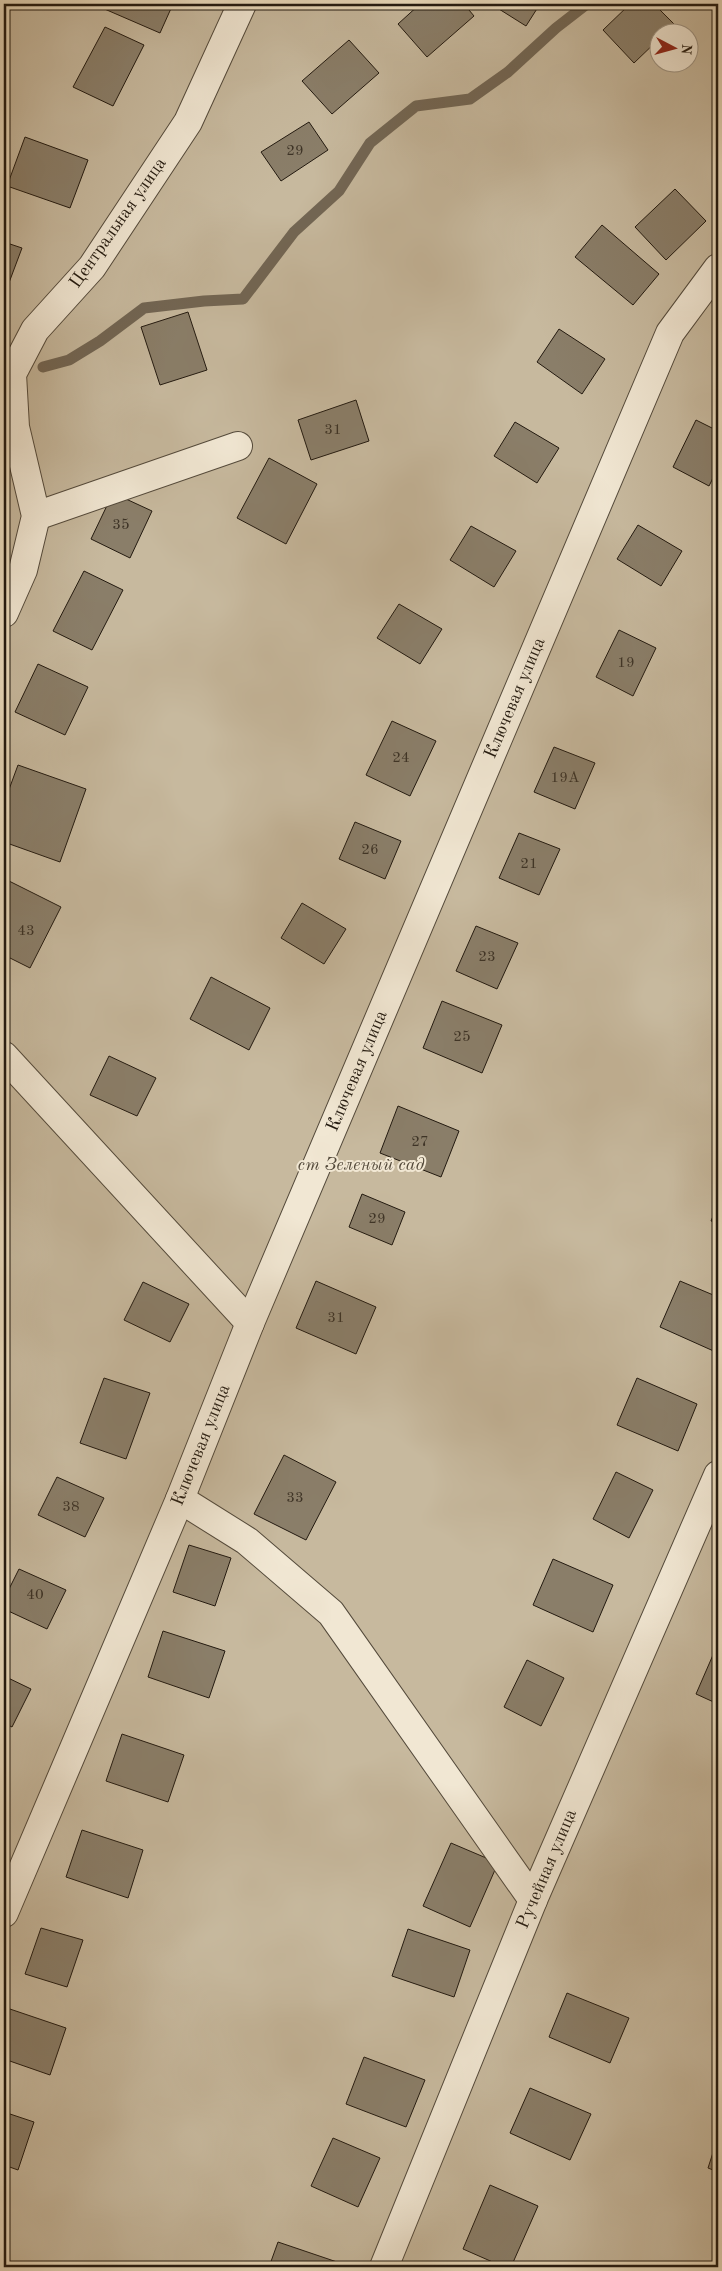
<svg xmlns="http://www.w3.org/2000/svg" width="722" height="2271" font-family="'Old Standard TT',serif">
<style>
.green{fill:#c7b99e;stroke:#756a57;fill-rule:evenodd}
.lines{fill:none;stroke-linecap:round;stroke-linejoin:round}
.stream{stroke:#726654;stroke-width:11}
.building{fill:#8a7e69;stroke:#231a10}
.street-casing{stroke:#544a3b;stroke-width:30}
.street{stroke:#f1e7d3;stroke-width:28}
.labels{text-anchor:middle;dominant-baseline:central;stroke-width:4;stroke-linejoin:round;paint-order:stroke}
.number-label{font-size:15px;fill:#3d3326}
.street-label{font-size:18px;fill:#231a10;stroke:#f1e7d3}
.park-label{font-size:18px;font-style:italic;fill:#544a3b;stroke:#f1e7d3}
</style>
<rect width="100%" height="100%" fill="#e9dabb"/>
<filter id="stains"><feTurbulence type="fractalNoise" baseFrequency=".004" numOctaves="4"/><feColorMatrix values="0 0 0 0 .2 0 0 0 0 .09 0 0 0 0 .02 0 0 0 .5 -.17"/></filter>
<radialGradient id="worn" r=".72"><stop offset=".6" stop-color="#630" stop-opacity="0"/><stop offset="1" stop-color="#630" stop-opacity=".3"/></radialGradient>
<path class="green" d="M4,4h714v2263h-714zM660,32h30v30h-30z"/>
<g class="lines">
<path class="stream" d="M43,367l26,-7 31,-19 44,-33 60,-7 39,-2 51,-67 45,-41 31,-48 46,-37 54,-7 38,-27 48,-44 31,-24"/>
</g>
<g class="building">
<path d="M93,4h80l-13,29z"/>
<path d="M420,4h44l10,12 -47,41 -29,-33z"/>
<path d="M491,4h49l-14,22z"/>
<path d="M630,4h24l20,20 -8,8h-6v6l-26,25 -31,-33z"/>
<path d="M105,27l39,18 -31,61 -40,-19z"/>
<path d="M349,40l30,33 -47,41 -30,-33z"/>
<path d="M309,122l19,28 -47,31 -20,-29z"/>
<path d="M25,137l63,23 -18,48 -63,-22z"/>
<path d="M675,189l31,32 -40,39 -31,-33z"/>
<path d="M602,225l57,49 -26,31 -58,-48z"/>
<path d="M4,242l18,6 -18,48z"/>
<path d="M188,312l19,58 -47,15 -19,-58z"/>
<path d="M559,329l46,30 -23,35 -45,-32z"/>
<path d="M356,400l13,41 -58,19 -13,-40z"/>
<path d="M696,420l22,11v37l-9,18 -36,-19z"/>
<path d="M515,422l44,26 -22,35 -43,-27z"/>
<path d="M269,458l48,26 -31,60 -49,-26z"/>
<path d="M113,493l39,18 -22,47 -39,-19z"/>
<path d="M638,525l44,26 -21,35 -44,-27z"/>
<path d="M471,526l45,25 -22,36 -44,-27z"/>
<path d="M84,571l39,19 -31,60 -39,-19z"/>
<path d="M399,604l43,25 -22,35 -43,-26z"/>
<path d="M619,630l37,18 -23,48 -37,-19z"/>
<path d="M38,664l50,23 -23,48 -50,-23z"/>
<path d="M392,721l44,20 -26,55 -44,-21z"/>
<path d="M554,747l41,16 -20,46 -41,-17z"/>
<path d="M18,765l68,24 -26,73 -56,-20v-39z"/>
<path d="M355,822l46,19 -16,38 -46,-20z"/>
<path d="M519,833l41,16 -21,46 -40,-17z"/>
<path d="M5,879l56,28 -31,61 -26,-13z"/>
<path d="M302,903l44,26 -22,35 -43,-26z"/>
<path d="M476,926l42,17 -21,46 -41,-18z"/>
<path d="M211,977l59,31 -21,42 -59,-31z"/>
<path d="M442,1001l60,24 -20,48 -59,-25z"/>
<path d="M109,1056l47,22 -19,38 -47,-21z"/>
<path d="M398,1106l61,25 -18,46 -61,-24z"/>
<path d="M362,1194l43,18 -13,33 -43,-18z"/>
<path d="M718,1204v19l-7,-2z"/>
<path d="M316,1281l60,26 -20,47 -60,-26z"/>
<path d="M680,1281l38,16v56l-58,-26z"/>
<path d="M143,1282l46,22 -19,38 -46,-22z"/>
<path d="M104,1378l46,15 -24,66 -46,-16z"/>
<path d="M637,1378l60,26 -19,47 -61,-26z"/>
<path d="M284,1455l52,27 -30,58 -52,-26z"/>
<path d="M616,1472l37,18 -24,48 -36,-19z"/>
<path d="M57,1477l47,21 -19,39 -47,-22z"/>
<path d="M189,1545l42,13 -16,48 -42,-14z"/>
<path d="M553,1559l60,26 -20,47 -60,-27z"/>
<path d="M19,1569l47,21 -19,39 -43,-20v-10z"/>
<path d="M163,1631l62,20 -16,47 -61,-21z"/>
<path d="M716,1648h2v56l-22,-10z"/>
<path d="M527,1660l37,18 -23,48 -37,-19z"/>
<path d="M4,1676l27,13 -19,38 -8,-4z"/>
<path d="M122,1734l62,21 -16,47 -62,-21z"/>
<path d="M82,1830l61,20 -15,48 -62,-21z"/>
<path d="M451,1843l47,20 -28,64 -47,-21z"/>
<path d="M41,1928l42,12 -16,47 -42,-13z"/>
<path d="M408,1929l62,21 -16,47 -62,-21z"/>
<path d="M567,1993l62,25 -19,45 -61,-26z"/>
<path d="M4,2007l62,21 -16,47 -46,-16z"/>
<path d="M364,2057l61,23 -19,47 -60,-23z"/>
<path d="M530,2088l61,26 -21,46 -60,-27z"/>
<path d="M4,2112l30,10 -16,48 -14,-5z"/>
<path d="M718,2137v35l-10,-4z"/>
<path d="M333,2138l47,20 -22,49 -47,-21z"/>
<path d="M490,2185l48,21 -27,61h-7l-41,-18z"/>
<path d="M278,2242l62,21 -2,4h-69z"/>
</g>
<g class="lines">
<defs>
<g id="street">
<path d="M36,516l202,-70"/>
<path d="M4,613l19,-43 13,-54 -21,-89 -3,-53 23,-44 57,-63 96,-145 54,-118"/>
<path d="M4,1056l246,267"/>
<path d="M180,1499l67,42 84,72 202,287"/>
<path d="M4,1913l176,-414 70,-176 420,-990 48,-65"/>
<path d="M384,2267l149,-367 185,-425"/>
</g>
</defs>
<use href="#street" class="street-casing"/>
<use href="#street" class="street"/>
</g>
<g class="labels">
<g class="number-label">
<text x="295" y="151">29</text>
<text x="333" y="430">31</text>
<text x="121" y="525">35</text>
<text x="626" y="663">19</text>
<text x="401" y="758">24</text>
<text x="565" y="778">19А</text>
<text x="370" y="850">26</text>
<text x="529" y="864">21</text>
<text x="26" y="931">43</text>
<text x="487" y="957">23</text>
<text x="462" y="1037">25</text>
<text x="420" y="1142">27</text>
<text x="377" y="1219">29</text>
<text x="336" y="1318">31</text>
<text x="295" y="1498">33</text>
<text x="71" y="1507">38</text>
<text x="35" y="1595">40</text>
</g>
<g class="street-label">
<text transform="translate(118 223) rotate(-55)">Центральная улица</text>
<text transform="translate(515 698) rotate(-67)">Ключевая улица</text>
<text transform="translate(357 1071) rotate(-67)">Ключевая улица</text>
<text transform="translate(201 1445) rotate(-68)">Ключевая улица</text>
<text transform="translate(547 1869) rotate(-67)">Ручейная улица</text>
</g>
<g class="park-label">
<text x="361" y="1165">ст Зеленый сад</text>
</g>
</g>
<rect width="722" height="2271" fill="none" stroke="#e9dabb" stroke-width="20"/>
<rect x="5" y="5" width="712" height="2261" fill="none" stroke="#231a10" stroke-width="2.5"/>
<rect x="10" y="10" width="702" height="2251" fill="none" stroke="#231a10"/>
<g transform="translate(674 48) rotate(96)"><circle r="24" fill="#f1e7d3" stroke="#9f9585"/>
<path d="M0-4L9 19L0 12L-9 19Z" fill="#8f2418"/>
<text y="-8" font-size="14" font-weight="bold" text-anchor="middle" fill="#231a10">N</text>
</g>
<rect width="100%" height="100%" filter="url(#stains)"/>
<rect width="100%" height="100%" fill="url(#worn)"/>
</svg>
